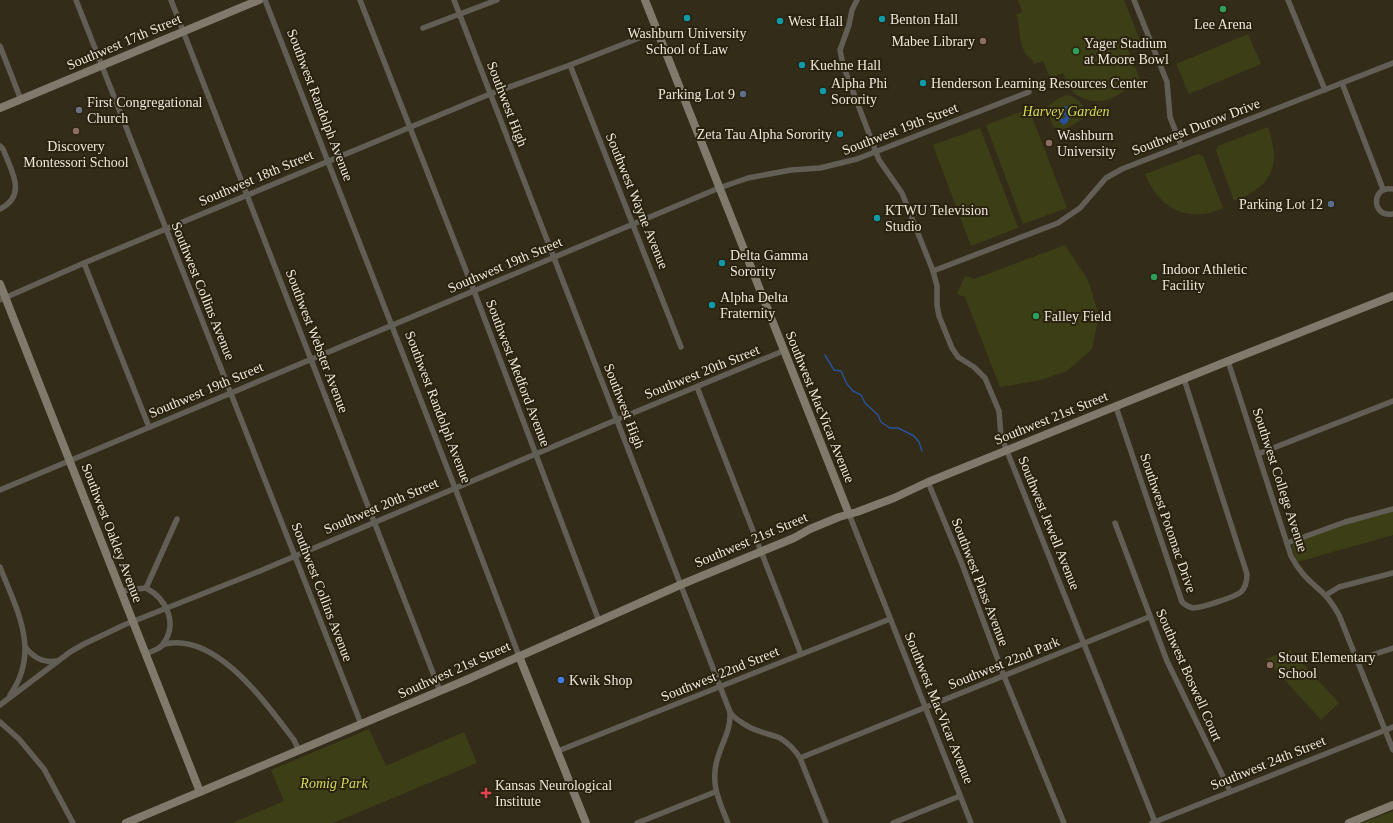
<svg xmlns="http://www.w3.org/2000/svg" width="1393" height="823" font-family="'Times New Roman',serif">
<style>
.green{fill:#3c3f16}
.water{fill:#27519a}
.lines{fill:none;stroke-linecap:round;stroke-linejoin:round}
.stream{stroke:#27519a;stroke-width:1.5}
.street{stroke:#625e55;stroke-width:5.5}
.secondary{stroke:#7f7a6b;stroke-width:8}
.leisure-dot{fill:#2e9e5b;stroke:#29220f;stroke-width:1.5}
.culture-dot{fill:#0f9aa8;stroke:#29220f;stroke-width:1.5}
.education-dot{fill:#8d6e63;stroke:#29220f;stroke-width:1.5}
.service-dot{fill:#5c6f8a;stroke:#29220f;stroke-width:1.5}
.worship-dot{fill:#6b7280;stroke:#29220f;stroke-width:1.5}
.shop-dot{fill:#3f7fe0;stroke:#29220f;stroke-width:1.5}
.health-dot{fill:#e0444e;stroke:#29220f;stroke-width:1.5}
.labels{text-anchor:middle;dominant-baseline:central;stroke-width:4;stroke-linejoin:round;paint-order:stroke}
.poi-label{font-size:14px;fill:#ebe7db;stroke:#29220f;text-anchor:start}
.street-label{font-size:14px;fill:#ebe7db;stroke:#29220f}
.park-label{font-size:14px;font-style:italic;fill:#d3dc54;stroke:#29220f}
</style>
<rect width="100%" height="100%" fill="#332c19"/>
<g class="green">
<path d="M1018,0h106l17,43 -13,6 14,36 -6,2 -4,-1c-8,4 -14,10 -22,13 -15,5 -34,1 -42,-14 -2,-3 -3,-8 -5,-12l-13,5 -7,-17 -9,3 -2,-5h-2c-15,-17 -7,-27 -14,-44l6,-3z"/>
<path d="M1248,34l13,30 -72,30 -13,-30z"/>
<path d="M1066,95c10,1 20,11 20,21 -3,3 -20,14 -23,14 -4,0 -7,-1 -10,-4l-7,-18 11,-9z"/>
<path d="M1029,109l38,99 -44,16 -37,-99z"/>
<path d="M1268,127c13,39 5,59 -34,74l-18,-50 2,-5z"/>
<path d="M980,128l38,100 -47,18 -38,-101z"/>
<path d="M1198,154l5,2 20,52c-7,3 -14,6 -21,6 -29,3 -47,-16 -57,-40z"/>
<path d="M1065,245l23,35 11,35 -7,34 -25,22 -26,9 -41,7 -35,-90 -8,-3 8,-18 9,3z"/>
<path d="M1393,512v23l-96,27 -5,-15 2,-4 55,-20z"/>
<path d="M1290,650l49,53 -18,17 -55,-61z"/>
<path d="M369,729l17,37 78,-34 13,31 -144,60h-101l52,-22 -13,-31z"/>
<path d="M1393,811v12h-31z"/>
</g>
<path class="water" d="M1068,106l3,1 2,3 -6,13 -4,2 -6,-7 1,-1 6,2 2,-3 -7,-4 -1,-2 5,-3z"/>
<g class="lines">
<path class="stream" d="M825,355l9,15 7,1 6,13 6,7 8,4 4,8 13,12 3,7 9,6h8l16,8 5,6 3,9"/>
<g class="street">
<path d="M76,0l285,724"/>
<path d="M171,0l269,691"/>
<path d="M265,0l190,488 64,168"/>
<path d="M360,0l114,291 125,330"/>
<path d="M454,0l276,712c1,16 -6,27 -11,42 -10,26 -1,45 9,69"/>
<path d="M857,0l-5,10 -3,15 -9,25 3,15 36,95 23,33 31,78 4,15v19l2,11 13,32 6,9 16,10 11,11 14,33 2,25 154,386"/>
<path d="M1134,0l33,82 3,35 11,28"/>
<path d="M1288,0l37,90"/>
<path d="M423,28l74,-28"/>
<path d="M0,46l21,54"/>
<path d="M570,65l111,282"/>
<path d="M1342,83l41,106"/>
<path d="M0,146l3,3c8,21 25,46 -3,60"/>
<path d="M1393,189c-22,-4 -22,29 0,25"/>
<path d="M84,263l65,164"/>
<path d="M933,271l125,-48 22,-15 26,-30 16,-9 271,-106"/>
<path d="M0,300l84,-37 406,-169 80,-29 87,-34"/>
<path d="M1228,361l63,195c10,19 18,24 33,38 6,6 11,14 15,21l54,135"/>
<path d="M697,387l104,267"/>
<path d="M1116,407l66,195c3,3 6,5 11,6 8,0 42,-11 48,-16 5,-5 6,-11 6,-18l-63,-195"/>
<path d="M1258,454l135,-53"/>
<path d="M928,482l34,82 42,112 60,147"/>
<path d="M0,490l719,-302 29,-10 43,-8 29,-2 37,-9 172,-67"/>
<path d="M849,514l122,309"/>
<path d="M1115,523l52,138 63,130"/>
<path d="M1287,543l58,-21 48,-13"/>
<path d="M0,567c17,44 41,84 10,128"/>
<path d="M146,588c21,11 32,36 17,56"/>
<path d="M121,591l25,-3 31,-69"/>
<path d="M1326,595l13,-8 54,-14"/>
<path d="M26,648c8,10 17,15 31,13"/>
<path d="M146,654c3,-2 8,-3 11,-5 3,-1 5,-4 8,-5 52,-12 102,61 129,96l5,11"/>
<path d="M1357,660l36,-12"/>
<path d="M0,705l70,-53 14,-8 40,-19 136,-54 356,-151 167,-69"/>
<path d="M730,712c4,7 21,17 29,19 7,3 14,4 21,7 8,5 15,12 20,20l26,65"/>
<path d="M0,722l19,17 25,30 29,54"/>
<path d="M558,751l332,-132"/>
<path d="M800,758l349,-141"/>
<path d="M637,823l78,-31"/>
<path d="M893,823l67,-27"/>
<path d="M1152,823l241,-96"/>
</g>
<g class="secondary">
<path d="M645,0l204,514"/>
<path d="M0,108l259,-108"/>
<path d="M0,284l200,508"/>
<path d="M519,656l67,167"/>
<path d="M126,823l340,-143 214,-95 114,-47 16,-9 29,-12 18,-5 37,-14 34,-16 300,-121 165,-65"/>
<path d="M1349,823l44,-18"/>
</g>
</g>
<g class="leisure-dot">
<circle cx="1223" cy="9" r="4"/>
<circle cx="1076" cy="51" r="4"/>
<circle cx="1154" cy="277" r="4"/>
<circle cx="1036" cy="316" r="4"/>
</g>
<g class="culture-dot">
<circle cx="687" cy="18" r="4"/>
<circle cx="882" cy="19" r="4"/>
<circle cx="780" cy="21" r="4"/>
<circle cx="802" cy="65" r="4"/>
<circle cx="923" cy="83" r="4"/>
<circle cx="823" cy="91" r="4"/>
<circle cx="840" cy="134" r="4"/>
<circle cx="877" cy="218" r="4"/>
<circle cx="722" cy="263" r="4"/>
<circle cx="712" cy="305" r="4"/>
</g>
<g class="education-dot">
<circle cx="983" cy="41" r="4"/>
<circle cx="76" cy="131" r="4"/>
<circle cx="1049" cy="143" r="4"/>
<circle cx="1270" cy="665" r="4"/>
</g>
<g class="service-dot">
<circle cx="743" cy="94" r="4"/>
<circle cx="1331" cy="204" r="4"/>
</g>
<circle class="worship-dot" cx="79" cy="110" r="4"/>
<circle class="shop-dot" cx="561" cy="680" r="4"/>
<path class="health-dot" d="M484 787h4v4h4v4h-4v4h-4v-4h-4v-4h4z"/>
<g class="labels">
<g class="poi-label">
<text x="890" y="19">Benton Hall</text>
<text x="788" y="21">West Hall</text>
<text x="1223" y="24" text-anchor="middle">Lee Arena</text>
<text x="687" y="33" text-anchor="middle">Washburn University<tspan x="687" dy="16">School of Law</tspan></text>
<text x="975" y="41" text-anchor="end">Mabee Library</text>
<text x="1084" y="43">Yager Stadium<tspan x="1084" dy="16">at Moore Bowl</tspan></text>
<text x="810" y="65">Kuehne Hall</text>
<text x="831" y="83">Alpha Phi<tspan x="831" dy="16">Sorority</tspan></text>
<text x="931" y="83">Henderson Learning Resources Center</text>
<text x="735" y="94" text-anchor="end">Parking Lot 9</text>
<text x="87" y="102">First Congregational<tspan x="87" dy="16">Church</tspan></text>
<text x="832" y="134" text-anchor="end">Zeta Tau Alpha Sorority</text>
<text x="1057" y="135">Washburn<tspan x="1057" dy="16">University</tspan></text>
<text x="76" y="146" text-anchor="middle">Discovery<tspan x="76" dy="16">Montessori School</tspan></text>
<text x="1323" y="204" text-anchor="end">Parking Lot 12</text>
<text x="885" y="210">KTWU Television<tspan x="885" dy="16">Studio</tspan></text>
<text x="730" y="255">Delta Gamma<tspan x="730" dy="16">Sorority</tspan></text>
<text x="1162" y="269">Indoor Athletic<tspan x="1162" dy="16">Facility</tspan></text>
<text x="720" y="297">Alpha Delta<tspan x="720" dy="16">Fraternity</tspan></text>
<text x="1044" y="316">Falley Field</text>
<text x="1278" y="657">Stout Elementary<tspan x="1278" dy="16">School</tspan></text>
<text x="569" y="680">Kwik Shop</text>
<text x="495" y="785">Kansas Neurological<tspan x="495" dy="16">Institute</tspan></text>
</g>
<g class="street-label">
<text transform="translate(124 42) rotate(-23)">Southwest 17th Street</text>
<text transform="translate(507 104) rotate(69)">Southwest High</text>
<text transform="translate(320 105) rotate(69)">Southwest Randolph Avenue</text>
<text transform="translate(1196 127) rotate(-21)">Southwest Durow Drive</text>
<text transform="translate(900 129) rotate(-21)">Southwest 19th Street</text>
<text transform="translate(256 178) rotate(-23)">Southwest 18th Street</text>
<text transform="translate(637 201) rotate(68)">Southwest Wayne Avenue</text>
<text transform="translate(505 265) rotate(-23)">Southwest 19th Street</text>
<text transform="translate(203 291) rotate(68)">Southwest Collins Avenue</text>
<text transform="translate(317 341) rotate(69)">Southwest Webster Avenue</text>
<text transform="translate(702 372) rotate(-22)">Southwest 20th Street</text>
<text transform="translate(518 373) rotate(69)">Southwest Medford Avenue</text>
<text transform="translate(206 390) rotate(-23)">Southwest 19th Street</text>
<text transform="translate(624 406) rotate(69)">Southwest High</text>
<text transform="translate(438 407) rotate(69)">Southwest Randolph Avenue</text>
<text transform="translate(820 407) rotate(68)">Southwest MacVicar Avenue</text>
<text transform="translate(1051 418) rotate(-22)">Southwest 21st Street</text>
<text transform="translate(1280 480) rotate(72)">Southwest College Avenue</text>
<text transform="translate(381 506) rotate(-23)">Southwest 20th Street</text>
<text transform="translate(1049 523) rotate(68)">Southwest Jewell Avenue</text>
<text transform="translate(1168 523) rotate(71)">Southwest Potomac Drive</text>
<text transform="translate(112 533) rotate(69)">Southwest Oakley Avenue</text>
<text transform="translate(751 540) rotate(-23)">Southwest 21st Street</text>
<text transform="translate(980 582) rotate(69)">Southwest Plass Avenue</text>
<text transform="translate(322 592) rotate(69)">Southwest Collins Avenue</text>
<text transform="translate(1004 663) rotate(-22)">Southwest 22nd Park</text>
<text transform="translate(454 670) rotate(-24)">Southwest 21st Street</text>
<text transform="translate(720 674) rotate(-22)">Southwest 22nd Street</text>
<text transform="translate(1189 675) rotate(66)">Southwest Boswell Court</text>
<text transform="translate(939 708) rotate(68)">Southwest MacVicar Avenue</text>
<text transform="translate(1268 763) rotate(-22)">Southwest 24th Street</text>
</g>
<g class="park-label">
<text x="1066" y="111">Harvey Garden</text>
<text x="334" y="783">Romig Park</text>
</g>
</g>
</svg>
